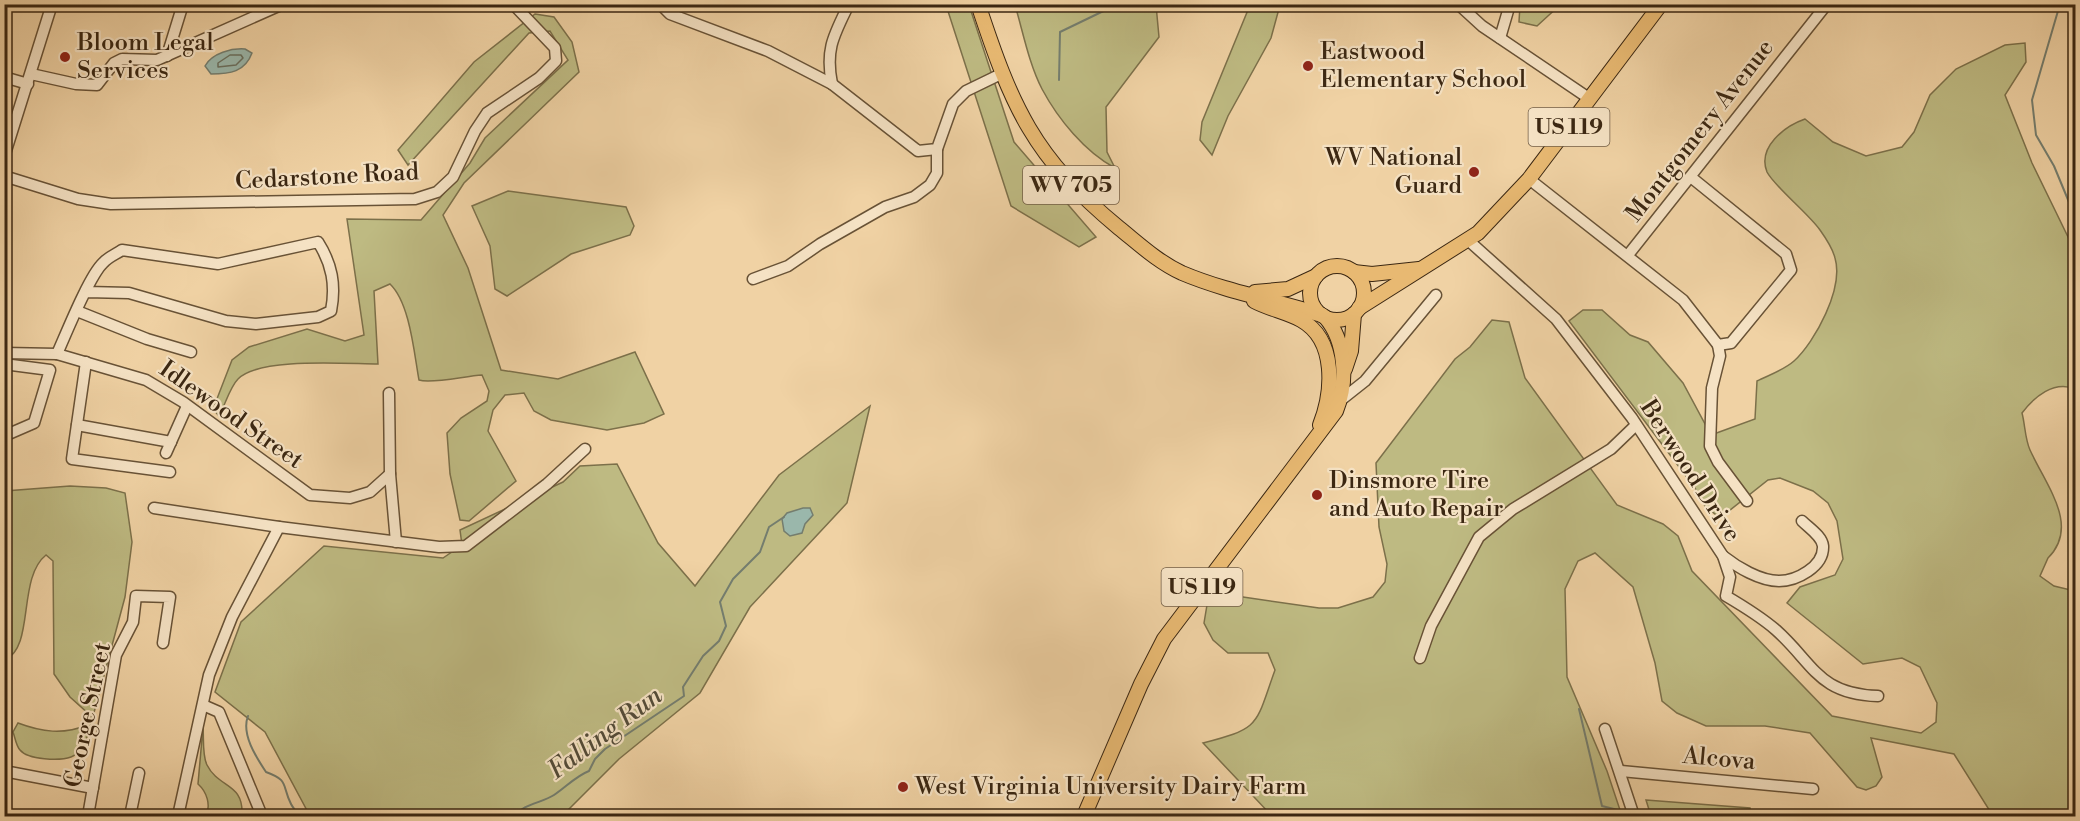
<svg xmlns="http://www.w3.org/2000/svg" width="2080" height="821" font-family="'Libre Bodoni',serif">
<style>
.green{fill:#beba82;stroke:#7c704a;stroke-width:1.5}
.water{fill:#9ab7ab;stroke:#747d6e;stroke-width:1.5}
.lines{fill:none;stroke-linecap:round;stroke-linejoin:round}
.shore{stroke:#6a6f5e;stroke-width:1.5}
.stream{stroke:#747d6e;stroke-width:2}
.minor-casing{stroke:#685236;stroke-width:13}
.major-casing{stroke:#3b2712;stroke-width:16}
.minor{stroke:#f5e2c4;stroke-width:10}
.major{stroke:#e8b972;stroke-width:14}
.poi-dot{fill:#8f2418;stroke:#f5e2c4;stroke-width:2}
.labels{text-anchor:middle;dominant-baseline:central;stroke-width:4.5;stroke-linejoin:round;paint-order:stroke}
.shield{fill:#f5e2c4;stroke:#735f47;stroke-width:1.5}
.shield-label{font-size:22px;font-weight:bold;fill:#3b2712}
.poi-label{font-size:24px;fill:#3b2712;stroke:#f5e2c4;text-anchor:start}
.street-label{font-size:24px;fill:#3b2712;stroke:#f5e2c4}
.water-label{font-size:26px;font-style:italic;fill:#534b38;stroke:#f5e2c4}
</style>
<rect width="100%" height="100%" fill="#f0d2a4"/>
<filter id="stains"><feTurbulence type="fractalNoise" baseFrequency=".00333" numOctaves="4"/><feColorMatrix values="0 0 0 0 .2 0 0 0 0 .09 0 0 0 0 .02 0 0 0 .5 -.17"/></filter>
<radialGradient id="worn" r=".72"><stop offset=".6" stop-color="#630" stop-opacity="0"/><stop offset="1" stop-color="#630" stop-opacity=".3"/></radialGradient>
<g class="green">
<path d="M946,5h23l45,137 82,95 -17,10 -68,-41z"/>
<path d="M1015,5h141l3,32 -53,70 1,45 8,16c-30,-16 -57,-49 -73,-79 -13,-25 -19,-57 -27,-84z"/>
<path d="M1250,5h30l-9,33 -43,78 -16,39 -12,-15 2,-18z"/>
<path d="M1520,5v-1l40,1 -23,21 -18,-4z"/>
<path d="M535,14l19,3 18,25 7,30 -115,111 -21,32 25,53 33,102 57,9 77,-27 29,62 -20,9 -37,7 -56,-10 -17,-9 -10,-18 -19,2 -12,15 -5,21 28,50 -47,40 -9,-1 -10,-46 -3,-41 14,-15 26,-17 2,-10 -7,-16c-17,1 -50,9 -63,5 -5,-27 -9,-77 -29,-96l-16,7 4,73c-31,0 -119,-7 -140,15 -8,8 -13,26 -19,37l-6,-7 19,-49 17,-13 58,-18 38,12 19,-6 -17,-116 74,1 49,-57 15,-25 83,-78 -18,-29 -21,2 -121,132 -10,-15 76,-88z"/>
<path d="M2025,43l1,19 -21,33 27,68 39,80h4v146c-21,-9 -41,8 -53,24 3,11 3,26 8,37 17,37 50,76 18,108l-8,18 14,10 21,5v225h-82l-39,-62 -83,-16 11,39 -6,9 -10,4 -9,-3 -47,-54 -45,-7h-59l-29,-13 -15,-12 -7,-38 -22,-76 -38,-34 -17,8 -13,28 2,88 40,94 15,45h-350l-69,-73c59,-15 52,-18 72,-73l-7,-17h-40l-15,-13 -9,-17 3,-18 16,-8h20l76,11h19l35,-11 12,-15 2,-18 -8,-37 -3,-64 79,-104 15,-12 22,-27 17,2 16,56 92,127 46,19 15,12 14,35 140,145 89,17 15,-11 1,-19 -17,-36 -18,-9 -39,6 -76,-61 13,-16 35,-12 8,-16 -6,-38 -9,-18 -15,-12 -33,-13 -12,2 -48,38 -15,-12 -10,-18 -126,-167 14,-11h19l28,25 18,7 35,41 28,52 44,-16 2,-38c12,-6 27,-11 37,-20 21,-19 50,-73 41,-103 -2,-8 -10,-21 -15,-28 -11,-16 -46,-44 -53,-58 -10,-25 18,-46 38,-53l28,23 33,14 36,-9 12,-15 16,-37 26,-26 49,-24z"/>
<path d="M508,191l118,16 8,19 -4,9 -59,19 -64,42 -12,-7 -5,-43 -18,-40z"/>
<path d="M870,406l-23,97 -97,104 -50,86 -81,66 -57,57h-252l-45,-84 -50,-40 26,-70 83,-76 119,12 19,-13 -2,-15 103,-48 17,-16 37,-2 41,79 37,43 84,-111z"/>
<path d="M70,486l36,2 19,5 7,49 -7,55 -37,138c-4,8 -8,19 -17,22 -11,4 -43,3 -51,-7 -4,-4 -5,-13 -7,-18l5,-9c24,9 45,12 69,2l4,-9 -21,-19 -16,-23 -1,-113 -7,-6c-29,23 -11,92 -41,105v-169z"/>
<path d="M203,727c1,11 -1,28 4,38 12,24 37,17 35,51h-36c5,-11 1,-24 -8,-32z"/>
<path d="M1646,800l104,8 1,8h-100z"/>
</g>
<g class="water">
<path d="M245,49l7,4c-7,19 -22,21 -41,21l-6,-8c7,-13 27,-18 40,-17z"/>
<path d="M803,508h7l3,7 -8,9 -3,9 -12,3 -6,-5 -2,-12 5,-6z"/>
</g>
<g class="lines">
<path class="shore" d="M230,55h11l2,3 -7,7 -18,2v-4z"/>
<g class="stream">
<path d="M2060,4l-28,96 4,35 18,31 22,53"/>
<path d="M1059,80l1,-48 58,-28"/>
<path d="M1579,709l23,97 24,6"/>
<path d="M248,716c-7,18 8,41 18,56 24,9 15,12 25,32 2,4 6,8 8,12"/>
<path d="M1640,815l5,1"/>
<path d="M516,816c6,-12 26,-13 38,-21 12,-8 22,-19 35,-24l6,-12 10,-10 79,-53 -1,-9 20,-31 16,-15 7,-15 -6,-24 13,-23 27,-27 9,-25 15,-10"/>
</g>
<defs>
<g id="minor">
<path d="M660,4l10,10 98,37 64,33 86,67 19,-2 16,-45 13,-13 35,-17"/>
<path d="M1458,4l24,22 108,73"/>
<path d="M1500,38l10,-34"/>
<path d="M167,56l16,-52"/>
<path d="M31,74l45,10 21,1 17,-22 8,-4 35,1 126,-56"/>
<path d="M4,77l24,7"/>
<path d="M832,84c-7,-35 2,-49 17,-80"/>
<path d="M4,157l48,-153"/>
<path d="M4,176l74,23 33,5 304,-5 22,-7 16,-15 22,-46 12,-18 52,-35 17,-17 -1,-13 -42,-44"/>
<path d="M1529,179l154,121 35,45 13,-2 60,-73 -5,-16 -94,-76"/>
<path d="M1469,241l87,78 76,99 91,138 7,21 -4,19c17,10 35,21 50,34 38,34 42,64 102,66"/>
<path d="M1628,255l199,-251"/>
<path d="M753,279l35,-13 32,-22 65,-37 29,-10 16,-12 7,-12v-24"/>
<path d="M77,311l70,28 44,13"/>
<path d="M1718,345l2,11 -8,32 -2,58 8,16 29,39"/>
<path d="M4,353l53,1 89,26 37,22 127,93 40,3 20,-6 20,-18"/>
<path d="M57,354c9,-20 32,-78 46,-91 5,-6 13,-9 19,-13l96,14 100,-22c14,22 18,43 13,69l-13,6 -62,7 -30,-3 -97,-28 -42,-1"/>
<path d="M86,362l-14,97 98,13"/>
<path d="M4,364l46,6 -16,53 -30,13"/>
<path d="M389,393l1,81 6,68"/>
<path d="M1341,400l24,-19 71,-86"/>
<path d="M77,425l94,17"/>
<path d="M166,453l21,-47"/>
<path d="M154,508l125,19"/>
<path d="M1723,556c14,11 37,25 56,25 17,0 45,-14 44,-35 -1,-10 -14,-18 -21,-25"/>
<path d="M1420,658l11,-32 48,-89 34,-28 98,-60 25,-24"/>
<path d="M203,705l16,7 43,104"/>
<path d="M1605,729l29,87"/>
<path d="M4,771l89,17"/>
<path d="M1621,771l192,18"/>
<path d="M88,816l28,-161 17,-33 3,-26 34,1 -7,46"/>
<path d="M130,816l9,-43"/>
<path d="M178,816l31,-141 23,-58 47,-90 160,20 27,-1 81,-62 38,-35"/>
</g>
<g id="major">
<path d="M978,4c34,103 55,153 141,224 20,16 39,34 63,45 45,19 93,27 140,42"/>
<circle cx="1337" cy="293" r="27"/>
<path d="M1354,272l18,2 47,-5"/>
<path d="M1255,292l33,-3 28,-13"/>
<path d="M1254,301c15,8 32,11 47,19 36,20 32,72 19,105"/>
<path d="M1359,308l119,-75 51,-54 132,-175"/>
<path d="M1345,369l6,-18 3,-37"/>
<path d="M1084,816l57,-132 23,-45 172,-228c12,-30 10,-70 -11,-94"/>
</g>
</defs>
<use href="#minor" class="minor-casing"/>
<use href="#major" class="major-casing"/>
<use href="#minor" class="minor"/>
<use href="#major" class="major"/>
</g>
<g class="poi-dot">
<circle cx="65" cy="57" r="6"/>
<circle cx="1308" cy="66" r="6"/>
<circle cx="1474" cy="172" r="6"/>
<circle cx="1317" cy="495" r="6"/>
<circle cx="903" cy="787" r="6"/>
</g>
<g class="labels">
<g class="shield">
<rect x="1528.5" y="108" width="81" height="38" rx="4.5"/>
<rect x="1023" y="166" width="96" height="38" rx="4.5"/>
<rect x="1161.5" y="568" width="81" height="38" rx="4.5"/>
</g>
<g class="shield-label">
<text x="1569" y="127">US 119</text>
<text x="1071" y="185">WV 705</text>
<text x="1202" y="587">US 119</text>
</g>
<g class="poi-label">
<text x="77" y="43">Bloom Legal<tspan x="77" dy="28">Services</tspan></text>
<text x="1320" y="52">Eastwood<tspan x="1320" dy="28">Elementary School</tspan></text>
<text x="1462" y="158" text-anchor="end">WV National<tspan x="1462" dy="28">Guard</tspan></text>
<text x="1329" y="481">Dinsmore Tire<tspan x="1329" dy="28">and Auto Repair</tspan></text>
<text x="915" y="787">West Virginia University Dairy Farm</text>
</g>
<g class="street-label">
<text transform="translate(1700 131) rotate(-52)">Montgomery Avenue</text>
<text transform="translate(327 177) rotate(-3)">Cedarstone Road</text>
<text transform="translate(231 415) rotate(35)">Idlewood Street</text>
<text transform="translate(1690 471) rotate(57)">Berwood Drive</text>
<text transform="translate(88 715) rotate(-78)">George Street</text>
<text transform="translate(1719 759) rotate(5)">Alcova</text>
</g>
<g class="water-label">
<text transform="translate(605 733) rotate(-37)">Falling Run</text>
</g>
</g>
<rect width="2080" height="821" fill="none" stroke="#f0d2a4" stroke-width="24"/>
<rect x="6" y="6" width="2068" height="809" fill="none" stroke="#3b2712" stroke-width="3"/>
<rect x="12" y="12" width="2056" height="797" fill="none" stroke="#3b2712" stroke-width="1.5"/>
<rect width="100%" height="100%" filter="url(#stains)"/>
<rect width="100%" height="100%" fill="url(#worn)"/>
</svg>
